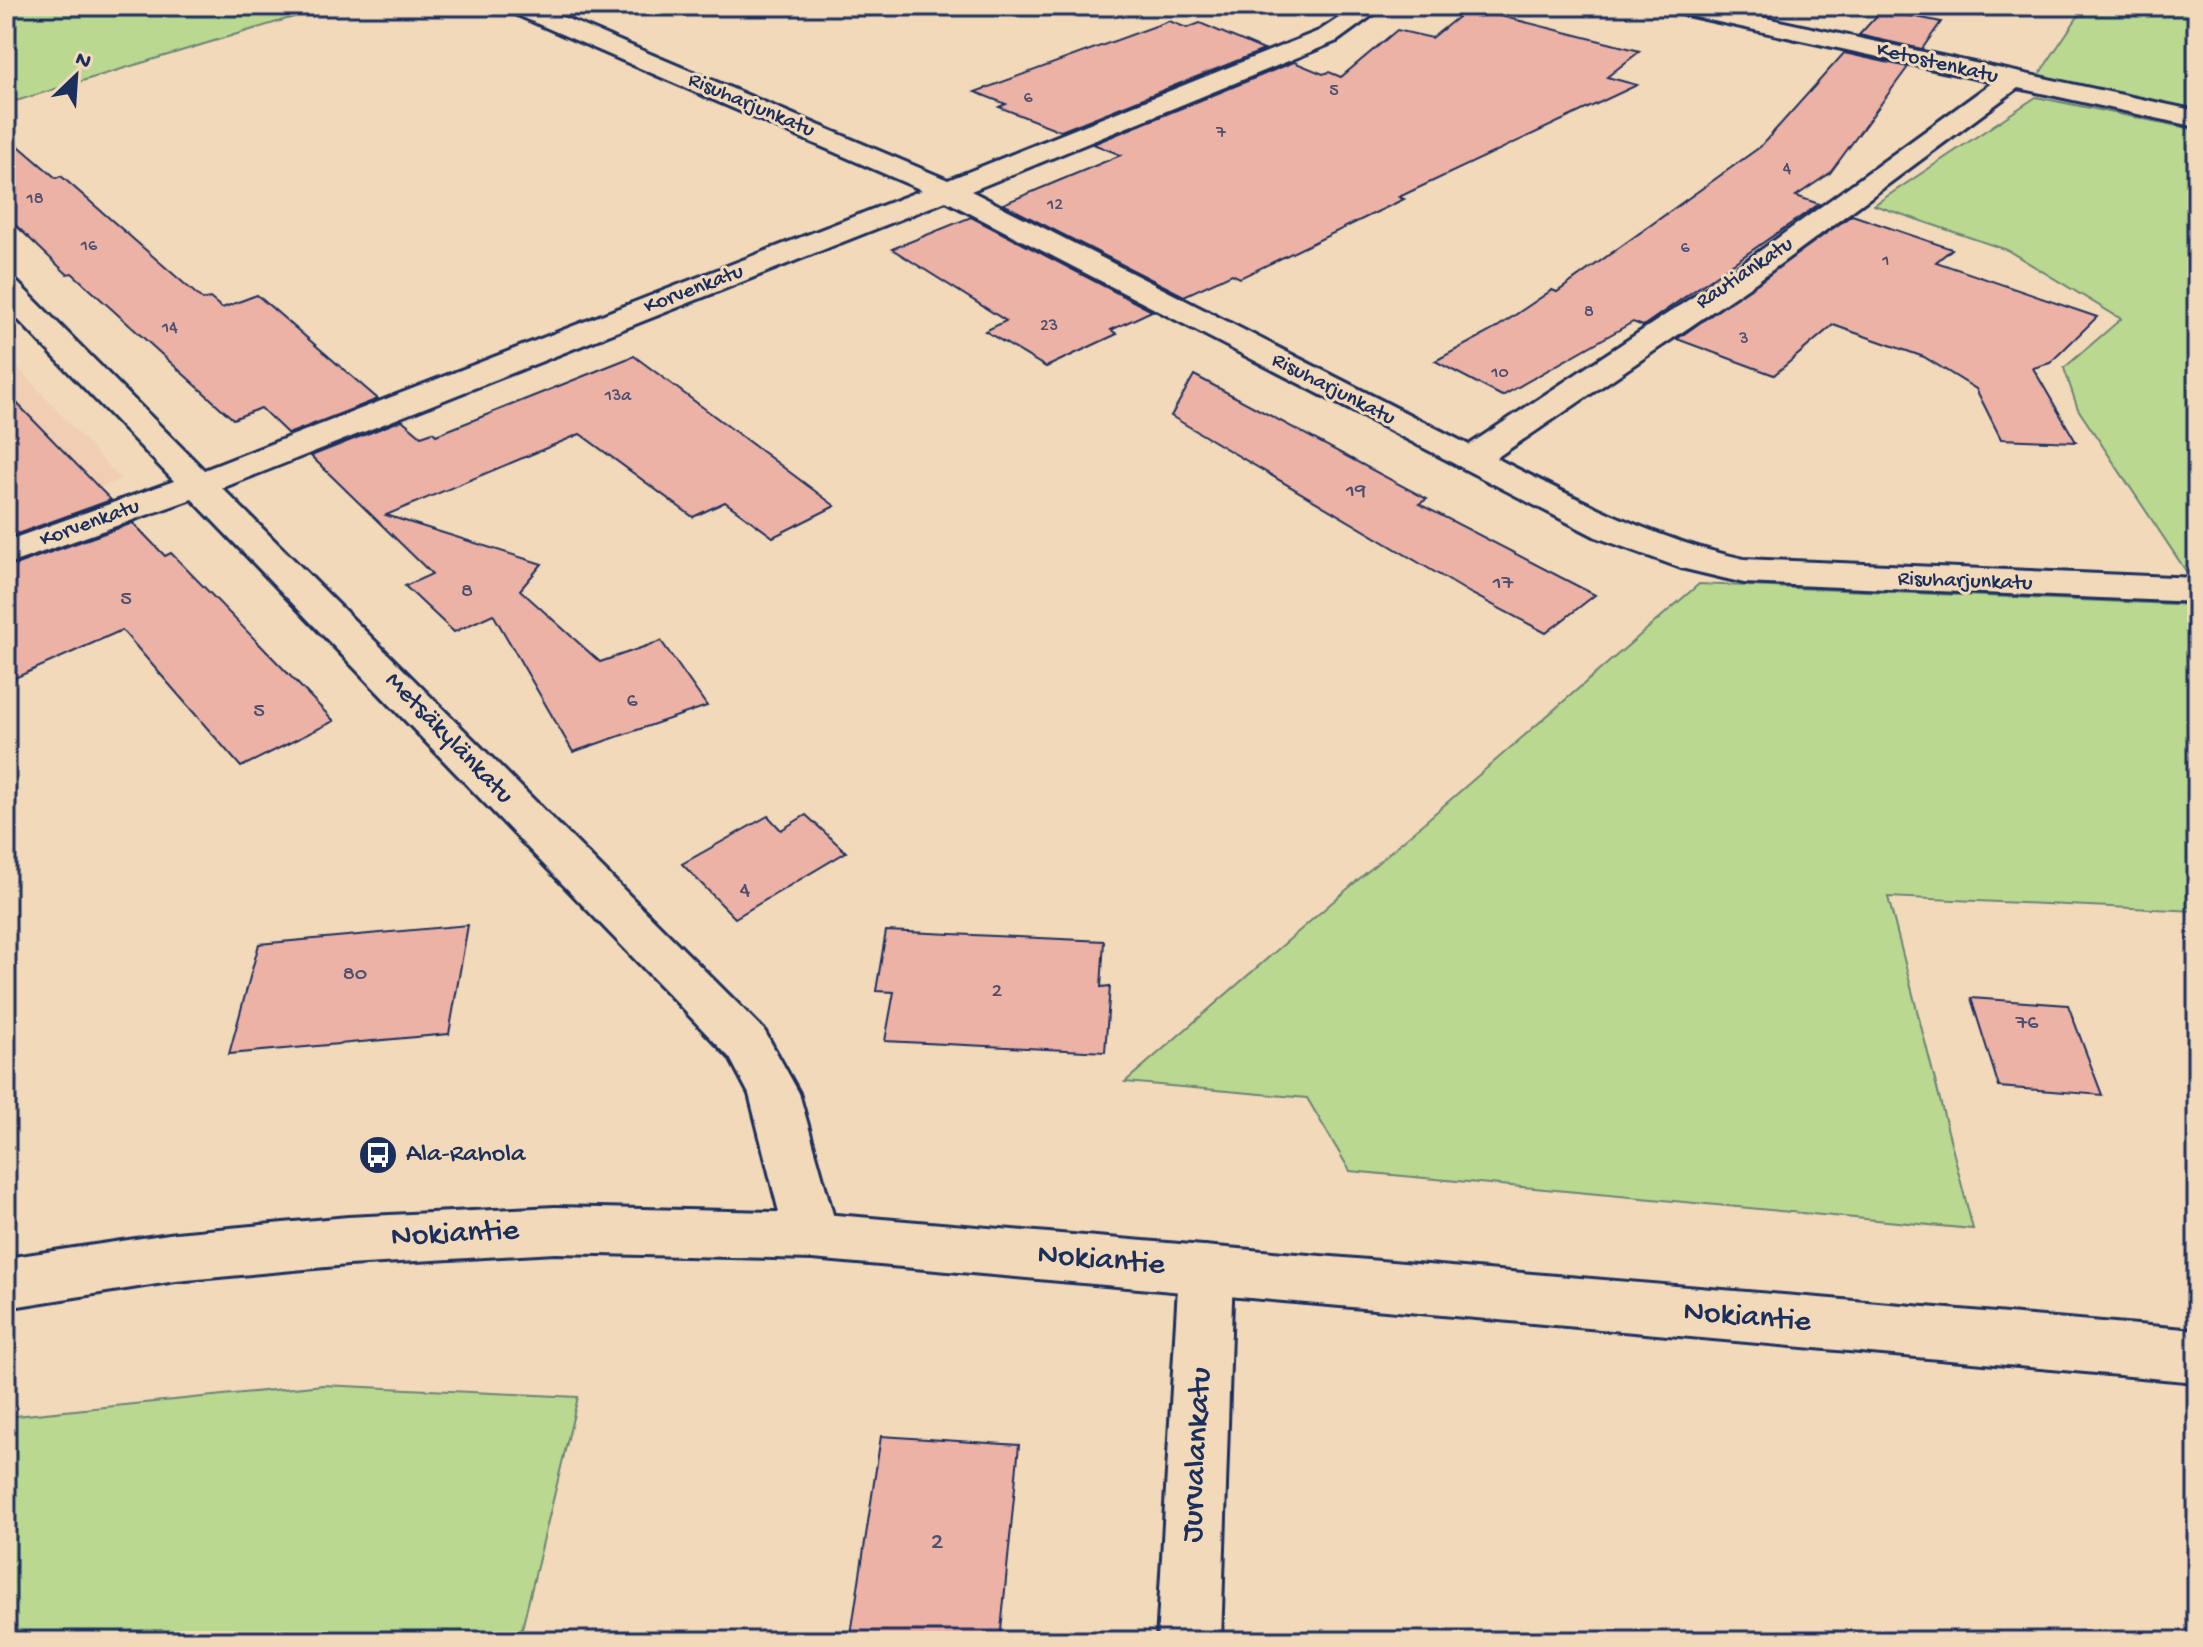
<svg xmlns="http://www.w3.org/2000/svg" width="2203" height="1647" font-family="'Gochi Hand',sans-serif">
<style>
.built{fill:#f0cdb3}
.green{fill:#bbd890;stroke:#6b8477;stroke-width:2}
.building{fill:#ecb2a6;stroke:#1b2f5e;stroke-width:2}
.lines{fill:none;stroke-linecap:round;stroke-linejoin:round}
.street-casing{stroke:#1b2f5e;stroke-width:6}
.secondary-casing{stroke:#1b2f5e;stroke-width:6}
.street{fill:#f1d9b9;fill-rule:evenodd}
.secondary{fill:#f1d9b9;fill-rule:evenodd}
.labels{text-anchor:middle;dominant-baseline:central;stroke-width:6;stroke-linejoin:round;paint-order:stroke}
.far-number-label{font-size:18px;fill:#4f5070}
.far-street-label{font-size:22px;fill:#1b2f5e;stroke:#f1d9b9}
.number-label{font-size:22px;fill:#4f5070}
.street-label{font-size:26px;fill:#1b2f5e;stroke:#f1d9b9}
.poi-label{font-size:26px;fill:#1b2f5e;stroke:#f1d9b9;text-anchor:start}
.near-number-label{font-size:26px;fill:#4f5070}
.near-street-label{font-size:32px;fill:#1b2f5e;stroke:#f1d9b9}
</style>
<rect width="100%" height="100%" fill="#f1d9b9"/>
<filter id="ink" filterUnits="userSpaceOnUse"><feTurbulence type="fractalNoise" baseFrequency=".0125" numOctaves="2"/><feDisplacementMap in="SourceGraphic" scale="16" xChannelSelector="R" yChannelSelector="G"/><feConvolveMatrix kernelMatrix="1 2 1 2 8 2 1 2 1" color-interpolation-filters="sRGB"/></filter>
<g filter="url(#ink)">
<path class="built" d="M6,355l114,124 -114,49z"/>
<g class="green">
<path d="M6,6h324l-324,98z"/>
<path d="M2085,6h112v105l-161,-32z"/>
<path d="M2036,97l161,33v442l-11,-1 -108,-162 -14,-41 57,-49 -114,-69 -133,-45z"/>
<path d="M1699,584l498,21v306l-309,-14 85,332 -623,-58 -43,-73 -182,-16z"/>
<path d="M323,1385l255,12 -59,244h-513v-224z"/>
</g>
<g class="building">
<path d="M1469,8l171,43 -33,26 30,8 -238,112 5,2 -164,79 -8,-4 -48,22 -181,-92 118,-49 -28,-11 201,-82 29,12 6,-2 12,5 56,-47 35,8z"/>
<path d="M1882,10l59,12 -19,27 -63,-14z"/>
<path d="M1169,21l18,7 13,-5 64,27 -203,81 -62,-24 7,-3 -31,-12z"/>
<path d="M1844,53l64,14 -78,106 -34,23 23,8 -176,122 -10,-4 -131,74 -67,-35 58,-31 59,-40 5,2 203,-145z"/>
<path d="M6,135l50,43 5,-2 142,124 7,-2 12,10 35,-13 121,104 -90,35 -27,-26 -28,11 -161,-146 -5,1 -61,-58z"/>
<path d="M1852,215l100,34 -16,13 161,55 -47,46 -17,5 43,74 -75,-3 -25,-50 -52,-32 -91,-32 -59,50 -97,-36z"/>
<path d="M971,217l181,94 -41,19 6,4 -71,33 -61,-36 21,-10 -114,-72z"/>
<path d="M634,356l201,150 -62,31 -48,-35 -32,15 -113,-83 -194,81 156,49 -22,26 80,72 61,-21 46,65 -134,46 -80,-138 -39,18 -49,-46 27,-12 -121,-118 91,-36 19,16 12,-4 3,3z"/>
<path d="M1194,375l233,124 -8,5 176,91 -49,38 -76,-40 -299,-177z"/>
<path d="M6,392l105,108 -105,38z"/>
<path d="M133,523l32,33 6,-3 163,168 -93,46 -119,-137 -116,52v-114z"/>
<path d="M806,815l40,37 -111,66 -53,-54 86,-48 13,14z"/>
<path d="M468,925l-19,109 -220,20 30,-110z"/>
<path d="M886,931l218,10 -3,46 9,-1 -5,66 -220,-11 9,-49 -18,-1z"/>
<path d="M1971,998l97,7 34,90 -103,-8z"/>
<path d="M881,1436l138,9 -19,196h-150z"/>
</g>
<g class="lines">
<defs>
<g id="street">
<path d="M504,6h33l411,174 371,-149 38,-25h28l-48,35 -366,150 498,254 266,-176 258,-187 -316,-69 -12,-7h45l487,105v16l-179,-39 -262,194 -260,176c81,41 159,82 248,101l453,19v24l-453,-19 -63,-15 -85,-31 -650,-336 -724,287 542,542 35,63 40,143 -8,17 -19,6 -19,-6 -8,-17 -36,-142 -19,-36 -538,-559 -186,66v-24l168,-60 -168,-174v-27l11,2 187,188 718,-280 -414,-179z"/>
<path d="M1206,1246l19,7 8,17 -12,371h-64l22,-371 8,-17z"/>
</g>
<path id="secondary" d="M555,1207l257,6 1385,117v52l-1385,-123 -257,-6 -207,12 -172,16 -170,27v-50l170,-25 172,-16z"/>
</defs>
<use href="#street" class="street-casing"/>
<use href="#secondary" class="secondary-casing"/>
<use href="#street" class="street"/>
<use href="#secondary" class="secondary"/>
</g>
</g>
<defs>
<symbol id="bus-disc" viewBox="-11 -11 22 22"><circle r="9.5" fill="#1b2f5e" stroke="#f1d9b9"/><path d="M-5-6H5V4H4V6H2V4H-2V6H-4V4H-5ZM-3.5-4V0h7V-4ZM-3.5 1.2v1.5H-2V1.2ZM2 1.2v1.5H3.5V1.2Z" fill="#fff"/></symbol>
</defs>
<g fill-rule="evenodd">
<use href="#bus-disc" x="356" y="1133" width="44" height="44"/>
</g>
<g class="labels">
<g class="far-number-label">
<text x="1334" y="91">5</text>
<text x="1028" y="98">6</text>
<text x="1221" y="133">7</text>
<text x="1787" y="169">4</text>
<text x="35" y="199">18</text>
<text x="1055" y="205">12</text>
<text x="89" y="246">16</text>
<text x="1685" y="248">6</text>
<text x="1886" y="261">1</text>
<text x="1589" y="312">8</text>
<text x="1049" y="326">23</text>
<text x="170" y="328">14</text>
<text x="1744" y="339">3</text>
<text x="1500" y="373">10</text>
<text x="618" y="396">13a</text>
</g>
<g class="far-street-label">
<text transform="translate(1937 64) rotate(13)">Ketostenkatu</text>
<text transform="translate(751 106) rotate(23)">Risuharjunkatu</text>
<text transform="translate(1745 274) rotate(-34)">Rautiankatu</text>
<text transform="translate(694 290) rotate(-21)">Korvenkatu</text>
<text transform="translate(1333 390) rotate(27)">Risuharjunkatu</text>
<text transform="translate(90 524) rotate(-20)">Korvenkatu</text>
<text transform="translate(1965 582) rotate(2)">Risuharjunkatu</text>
</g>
<g class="number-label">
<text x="1356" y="492">19</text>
<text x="1503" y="584">17</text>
<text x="467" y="592">8</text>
<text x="126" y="600">5</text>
<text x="632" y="702">6</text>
<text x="259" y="712">5</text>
<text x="745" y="891">4</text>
<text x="355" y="975">80</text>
<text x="997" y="992">2</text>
<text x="2027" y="1024">76</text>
</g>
<g class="street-label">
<text transform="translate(448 739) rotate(46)">Metsäkylänkatu</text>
</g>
<g class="poi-label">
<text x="406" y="1155">Ala-Rahola</text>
</g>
<g class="near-number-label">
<text x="937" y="1543">2</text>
</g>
<g class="near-street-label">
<text transform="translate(455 1235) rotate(-3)">Nokiantie</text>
<text transform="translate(1101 1261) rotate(5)">Nokiantie</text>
<text transform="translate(1747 1318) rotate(5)">Nokiantie</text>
<text transform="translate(1198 1455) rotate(-87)">Jurvalankatu</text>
</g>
</g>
<rect width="2203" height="1647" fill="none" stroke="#f1d9b9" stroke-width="32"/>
<rect x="16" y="16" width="2171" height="1615" fill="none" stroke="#1b2f5e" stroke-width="3" filter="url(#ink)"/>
<g transform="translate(76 76) rotate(25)" stroke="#f1d9b9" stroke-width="6" paint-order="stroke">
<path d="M0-6L14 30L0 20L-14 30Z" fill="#1b2f5e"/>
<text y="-12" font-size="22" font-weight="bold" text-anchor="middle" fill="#1b2f5e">N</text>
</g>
</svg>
